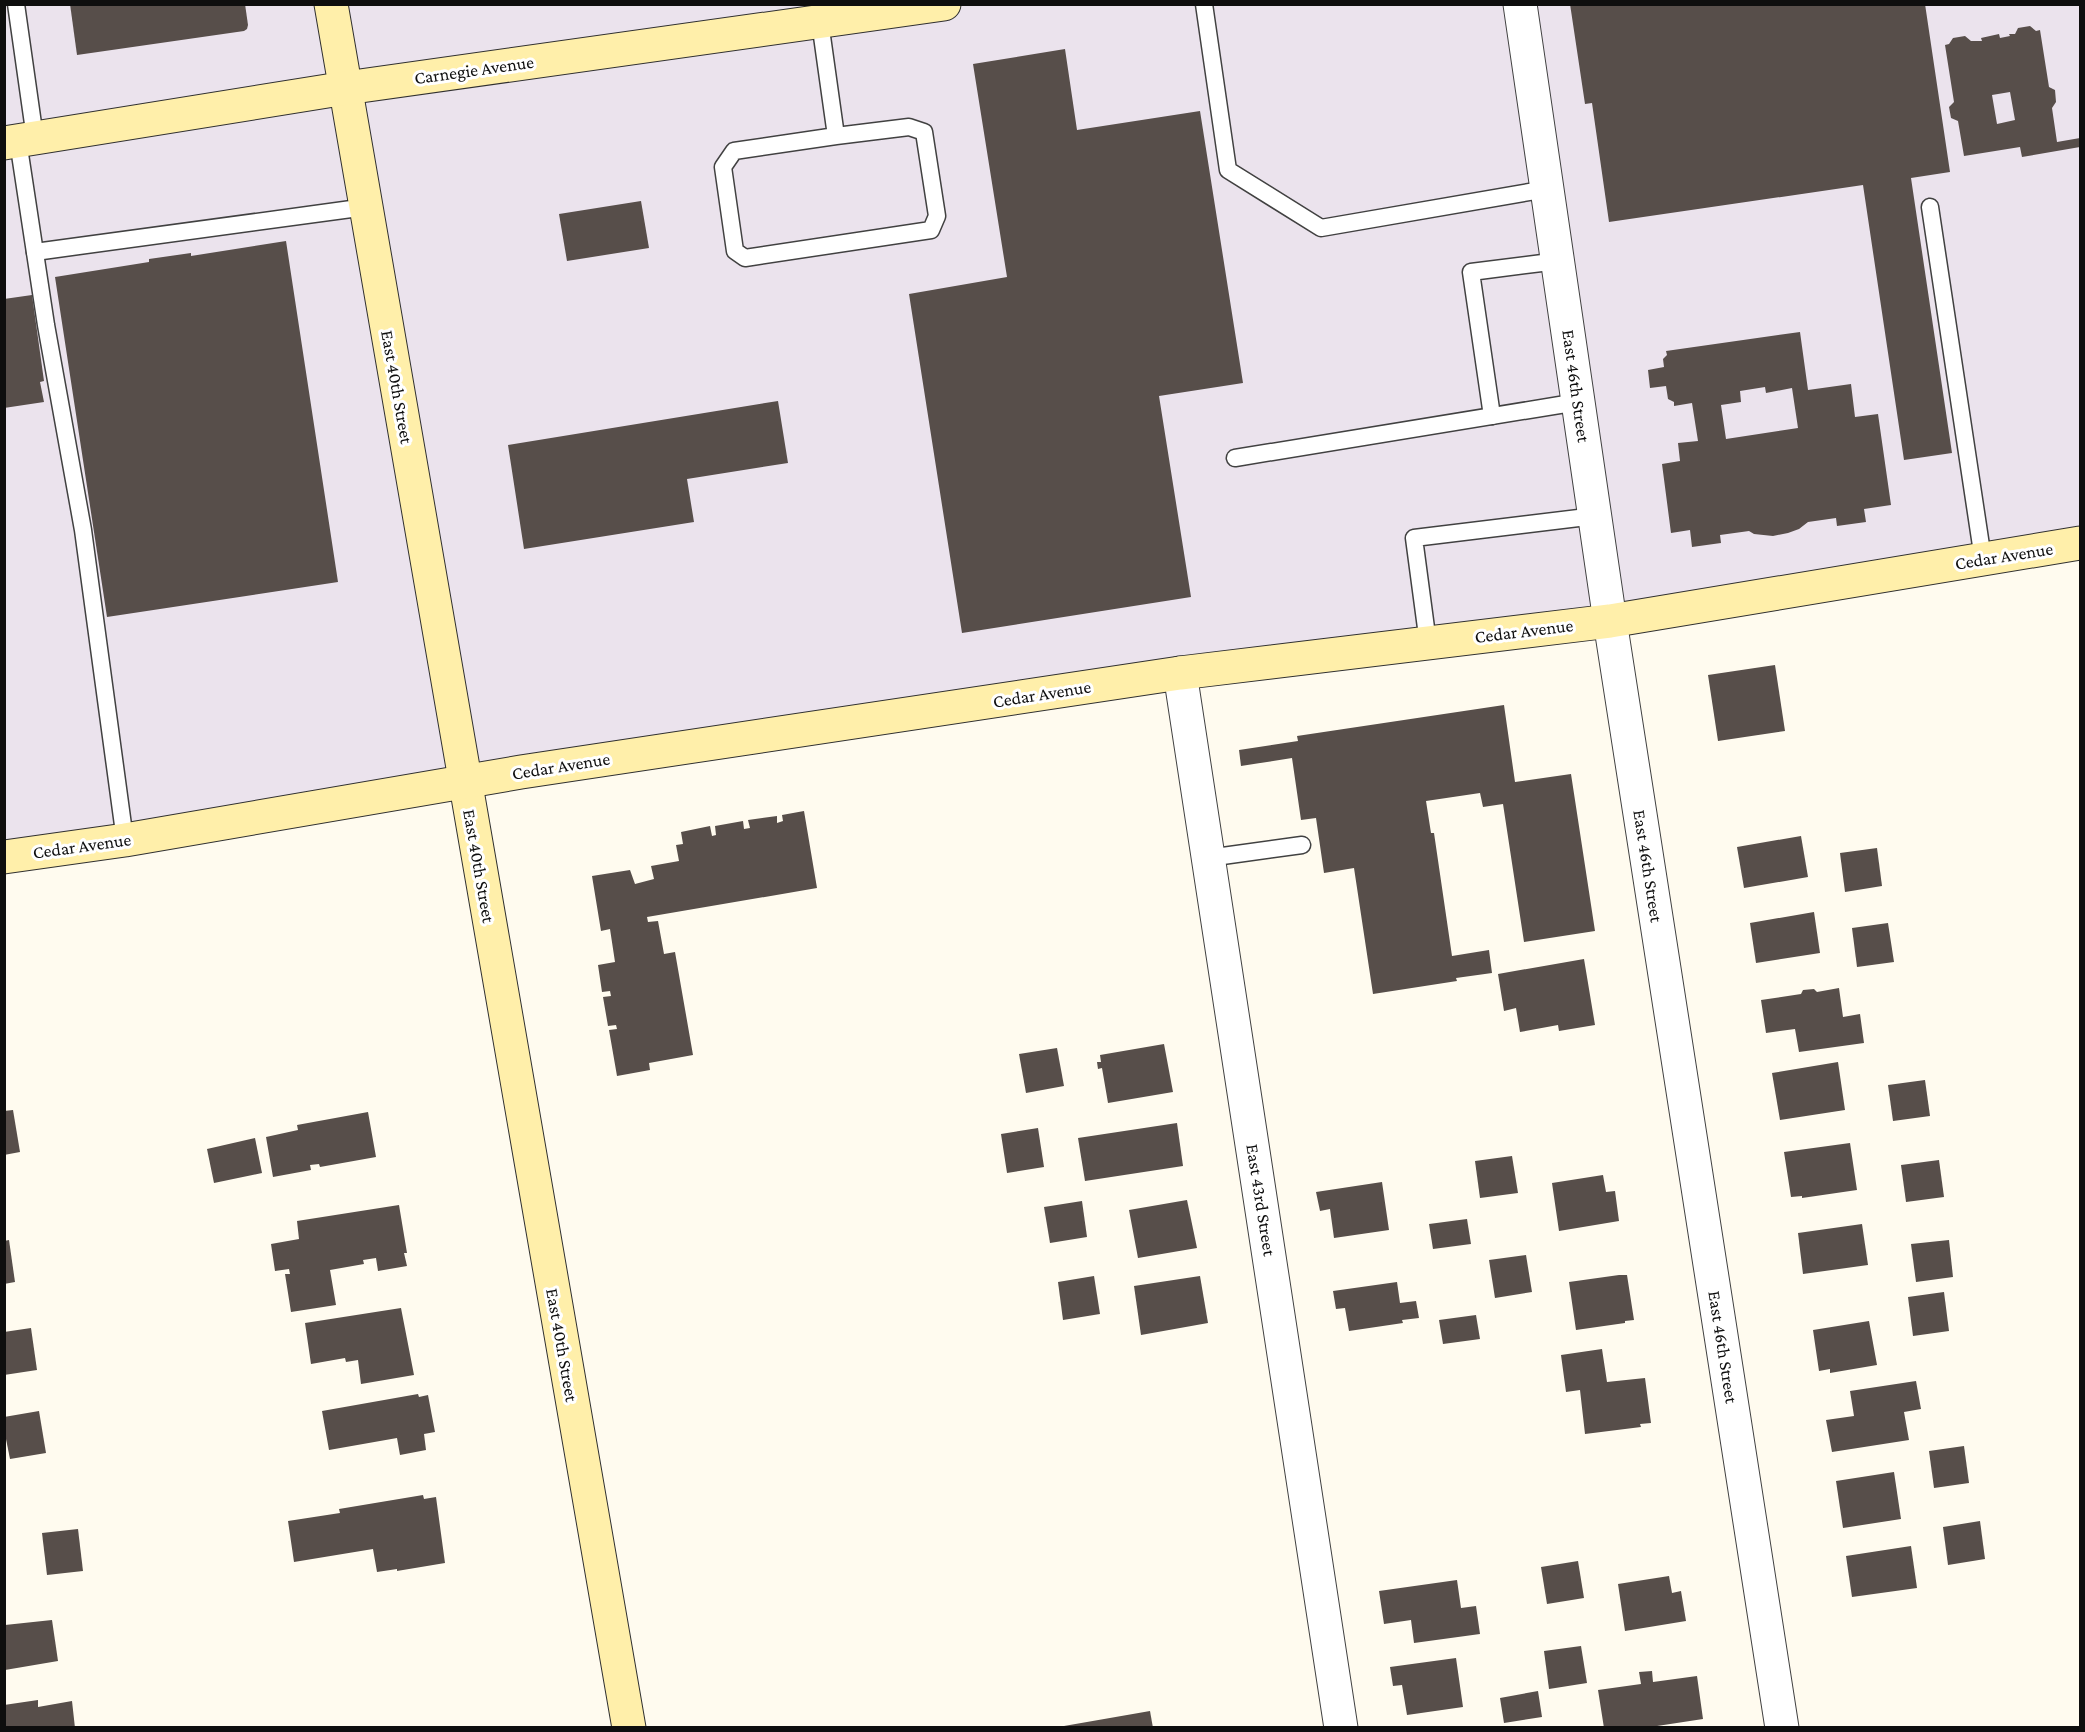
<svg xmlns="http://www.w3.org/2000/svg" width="2085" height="1732" font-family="'Crimson Pro',serif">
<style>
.industrial{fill:#ebe3ed}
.building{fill:#574e4a;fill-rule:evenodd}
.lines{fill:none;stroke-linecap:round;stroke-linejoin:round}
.lane-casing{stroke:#414141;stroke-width:19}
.street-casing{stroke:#414141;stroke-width:35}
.secondary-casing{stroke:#303030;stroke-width:35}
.lane{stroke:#fff;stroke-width:16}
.street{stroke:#fff;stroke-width:33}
.secondary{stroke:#ffefaa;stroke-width:33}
.labels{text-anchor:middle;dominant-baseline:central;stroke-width:6;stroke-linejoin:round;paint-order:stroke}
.street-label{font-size:18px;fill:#0e0e0e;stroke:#fff}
</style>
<rect width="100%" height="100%" fill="#fffbef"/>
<path class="industrial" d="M4,5h2076v538l-2075,314z"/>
<g class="building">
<path d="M70,4h175l3,21 -1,4 -3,2 -167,24z"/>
<path d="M1570,4h355l25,168 -39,6 41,275 -48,7 -41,-275 -254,37 -17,-119 -7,1z"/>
<path d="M2030,26l6,5 4,-1 9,57 6,3 1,12 -4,6 5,34 23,-4v9l-58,10 -2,-10 -56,9 -6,-35 -7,-3 -2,-11 5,-5 -9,-57 4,-1 4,-6 12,-2 6,5h11l-1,-3 18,-4 1,4 10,-2 -1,-2h6l3,-6zM2010,92l5,28 -18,4 -5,-29z"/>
<path d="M1065,49l12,81 123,-19 43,272 -84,13 32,201 -229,36 -53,-339 98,-17 -34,-213z"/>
<path d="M641,201l8,47 -82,13 -8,-47z"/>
<path d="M286,241l52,341 -231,35 -52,-340 94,-15v-3l42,-6v3z"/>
<path d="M32,295l12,86 -4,1 4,20 -40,6v-109z"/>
<path d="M1800,332l8,58 43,-6 4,33 23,-3 13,91 -27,4 2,13 -29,4 -1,-8 -28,4 -9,7 -11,4 -15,3 -19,-2 -5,-3 -29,4 1,8 -29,4 -2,-17 -19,3 -9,-69 18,-3 -2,-18 20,-2 -6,-38 -18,3v-4l-6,-3 -2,-13 -16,2 -2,-18 16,-3 -1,-8 4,-4 -1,-4zM1765,387l1,6 26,-5 6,40 -72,11 -5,-34 20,-3 -1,-11z"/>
<path d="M778,401l10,62 -101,16 7,43 -170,27 -16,-104z"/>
<path d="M1775,665l10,66 -67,10 -10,-66z"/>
<path d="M1504,705l11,77 56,-8 24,157 -71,11 -21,-138 -20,3 -3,-14 -54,8 5,32h3l18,123 37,-6 3,23 -36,5 1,3 -84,13 -19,-126 -30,5 -8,-55 -15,2 -9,-62 -51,8 -2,-16 59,-9 -1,-5z"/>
<path d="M804,811l13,77 -170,29 1,5 10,-1 6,33 11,-2 18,103 -44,8 1,7 -33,6 -8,-46 8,-1 -1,-4 -8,1 -5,-29 8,-1 -1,-5 -8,1 -4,-27 17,-3 -5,-33 -9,2 -9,-55 38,-6 5,14 19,-5 -3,-13 28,-5 -3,-16 7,-1 -2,-12 29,-6 2,10 4,-1 -1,-9 28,-5 1,8 6,-1 -2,-8 29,-4v7l6,-2 -1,-6z"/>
<path d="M1801,836l7,41 -64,11 -7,-41z"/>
<path d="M1877,848l5,38 -37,6 -5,-39z"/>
<path d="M1814,912l6,41 -64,10 -6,-40z"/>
<path d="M1888,923l6,39 -37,5 -5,-39z"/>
<path d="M1584,959l11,66 -36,6 -1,-6 -38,7 -4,-24 -12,3 -6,-37z"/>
<path d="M1839,988l4,29 17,-3 4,29 -65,9 -4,-23 -29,4 -5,-33 40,-6 2,-4 11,-1 3,3z"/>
<path d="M1164,1044l9,48 -65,11 -6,-35 -4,1 -1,-7h4l-1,-7z"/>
<path d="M1057,1048l7,38 -38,7 -7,-39z"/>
<path d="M1838,1062l7,48 -65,10 -8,-47z"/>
<path d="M1925,1080l5,36 -37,5 -5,-36z"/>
<path d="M13,1110l7,42 -16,3v-44z"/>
<path d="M368,1112l8,45 -56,10 -1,-3 -9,1 1,5 -38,7 -7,-40 32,-7 -1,-5z"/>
<path d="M1177,1123l6,43 -98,15 -7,-43z"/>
<path d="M1038,1128l6,39 -37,6 -6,-39z"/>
<path d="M255,1138l7,35 -48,10 -7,-34z"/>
<path d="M1850,1143l7,47 -55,8v-2l-11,1 -7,-45z"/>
<path d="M1512,1156l6,37 -38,5 -5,-37z"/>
<path d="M1939,1160l5,37 -38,5 -5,-37z"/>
<path d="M1603,1175l3,17 9,-1 4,30 -60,10 -7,-48z"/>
<path d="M1382,1182l7,48 -55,8 -4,-29 -10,2 -4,-19z"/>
<path d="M1187,1200l10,48 -59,10 -9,-48z"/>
<path d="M1082,1201l5,36 -37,6 -6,-36z"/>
<path d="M399,1205l8,48h-3l3,13 -29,5 -2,-13 -13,2 1,4 -34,6 6,35 -45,7 -6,-38h5l-1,-5 -14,2 -4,-27 28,-5 -2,-18z"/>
<path d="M1467,1219l4,25 -38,5 -4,-25z"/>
<path d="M1862,1224l6,41 -65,9 -5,-41z"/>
<path d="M9,1240l6,42 -11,2v-43z"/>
<path d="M1949,1240l4,37 -37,5 -5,-38z"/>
<path d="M1526,1255l6,37 -37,6 -6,-38z"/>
<path d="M1619,1275h8l7,45 -9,1v2l-49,7 -7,-48z"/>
<path d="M1094,1276l6,38 -37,6 -5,-38z"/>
<path d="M1200,1276l8,47 -67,12 -7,-49z"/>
<path d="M1397,1282l3,21 16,-2 3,17 -17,2 1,3 -54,8 -4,-23 -9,1 -3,-18z"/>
<path d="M1944,1292l5,39 -36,5 -5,-39z"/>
<path d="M401,1308l13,67 -53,9 -3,-24 -12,2 -1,-4 -34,6 -6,-41z"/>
<path d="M1476,1315l4,24 -37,5 -4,-24z"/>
<path d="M1869,1321l8,44 -47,8v-4l-11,2 -6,-41z"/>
<path d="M31,1328l6,42 -33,5v-43z"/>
<path d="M1602,1349l5,33 38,-4 6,45 -11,1 1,3 -56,7 -5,-44 -14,2 -5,-37z"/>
<path d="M1916,1381l5,28 -17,3 5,28 -77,12 -6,-32 28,-4 -4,-25z"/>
<path d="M418,1394l1,3 9,-2 7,37 -11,2 2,16 -26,5 -3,-17 -68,12 -7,-39z"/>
<path d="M39,1411l7,42 -36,6 -6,-30v-12z"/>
<path d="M1964,1446l5,37 -35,5 -5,-37z"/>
<path d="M1894,1472l7,47 -58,9 -7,-47z"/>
<path d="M423,1495l1,4 12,-2 9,66 -48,8v-2l-20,3 -4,-23 -79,13 -6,-41 52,-8 -1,-4z"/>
<path d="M1980,1521l5,38 -37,6 -5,-38z"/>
<path d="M78,1529l5,42 -36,4 -5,-42z"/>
<path d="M1911,1546l6,42 -65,9 -6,-41z"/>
<path d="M1578,1561l6,37 -37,6 -6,-37z"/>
<path d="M1669,1576l3,17 9,-2 5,30 -61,10 -7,-47z"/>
<path d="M1457,1580l4,28 15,-2 4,28 -66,9 -3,-23 -27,4 -5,-33z"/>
<path d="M52,1620l6,41 -53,9v-45z"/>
<path d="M1581,1646l6,37 -38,6 -5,-38z"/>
<path d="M1456,1658l7,49 -56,8 -5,-30 -9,1 -3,-19z"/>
<path d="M1652,1671l1,11 44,-6 6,43 -59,9h-40l-6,-38 43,-6 -2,-12z"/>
<path d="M1538,1691l4,26 -38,6 -4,-25z"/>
<path d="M38,1700v7l34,-6 3,27h-71v-23z"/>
<path d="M1150,1711l3,17h-89v-2z"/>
</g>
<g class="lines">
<defs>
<g id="lane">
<path d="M16,4l19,134"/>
<path d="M1204,4l24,166 93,58 226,-39"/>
<path d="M820,22l16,114 -102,15 -11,16 12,84 10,7 186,-28 6,-14 -13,-84 -15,-5 -73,9"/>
<path d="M18,141l28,184 37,205 42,310"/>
<path d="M1930,207l53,352"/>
<path d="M35,252l331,-45"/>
<path d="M1492,416l-21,-144 87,-11"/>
<path d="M1235,458l343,-56"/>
<path d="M1428,643l-14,-105 181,-22"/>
<path d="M1208,858l94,-13"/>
</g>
<g id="street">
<path d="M1520,4l90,617 172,1107"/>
<path d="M1180,673l161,1055"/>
</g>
<g id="secondary">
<path d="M331,4l298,1724"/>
<path d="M4,143l342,-55 598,-84"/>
<path d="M4,857l121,-17 396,-68 659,-99 430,-52 470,-78"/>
</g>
</defs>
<use href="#lane" class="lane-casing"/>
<use href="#street" class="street-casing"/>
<use href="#secondary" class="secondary-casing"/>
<use href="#lane" class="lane"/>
<use href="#street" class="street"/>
<use href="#secondary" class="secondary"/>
</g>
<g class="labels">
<g class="street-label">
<text transform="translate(474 70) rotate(-8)">Carnegie Avenue</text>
<text transform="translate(1576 386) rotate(82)">East 46th Street</text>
<text transform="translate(397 387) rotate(80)">East 40th Street</text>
<text transform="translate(2004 556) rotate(-9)">Cedar Avenue</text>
<text transform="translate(1524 631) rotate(-7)">Cedar Avenue</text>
<text transform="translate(1042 694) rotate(-9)">Cedar Avenue</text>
<text transform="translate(561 766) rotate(-9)">Cedar Avenue</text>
<text transform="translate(82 846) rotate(-8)">Cedar Avenue</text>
<text transform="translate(479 866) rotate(80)">East 40th Street</text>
<text transform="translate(1648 866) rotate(81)">East 46th Street</text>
<text transform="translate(1261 1200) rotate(81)">East 43rd Street</text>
<text transform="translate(562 1345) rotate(80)">East 40th Street</text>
<text transform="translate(1723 1347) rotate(81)">East 46th Street</text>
</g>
</g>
<rect width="2085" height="1732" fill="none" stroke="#0e0e0e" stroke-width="12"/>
</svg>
